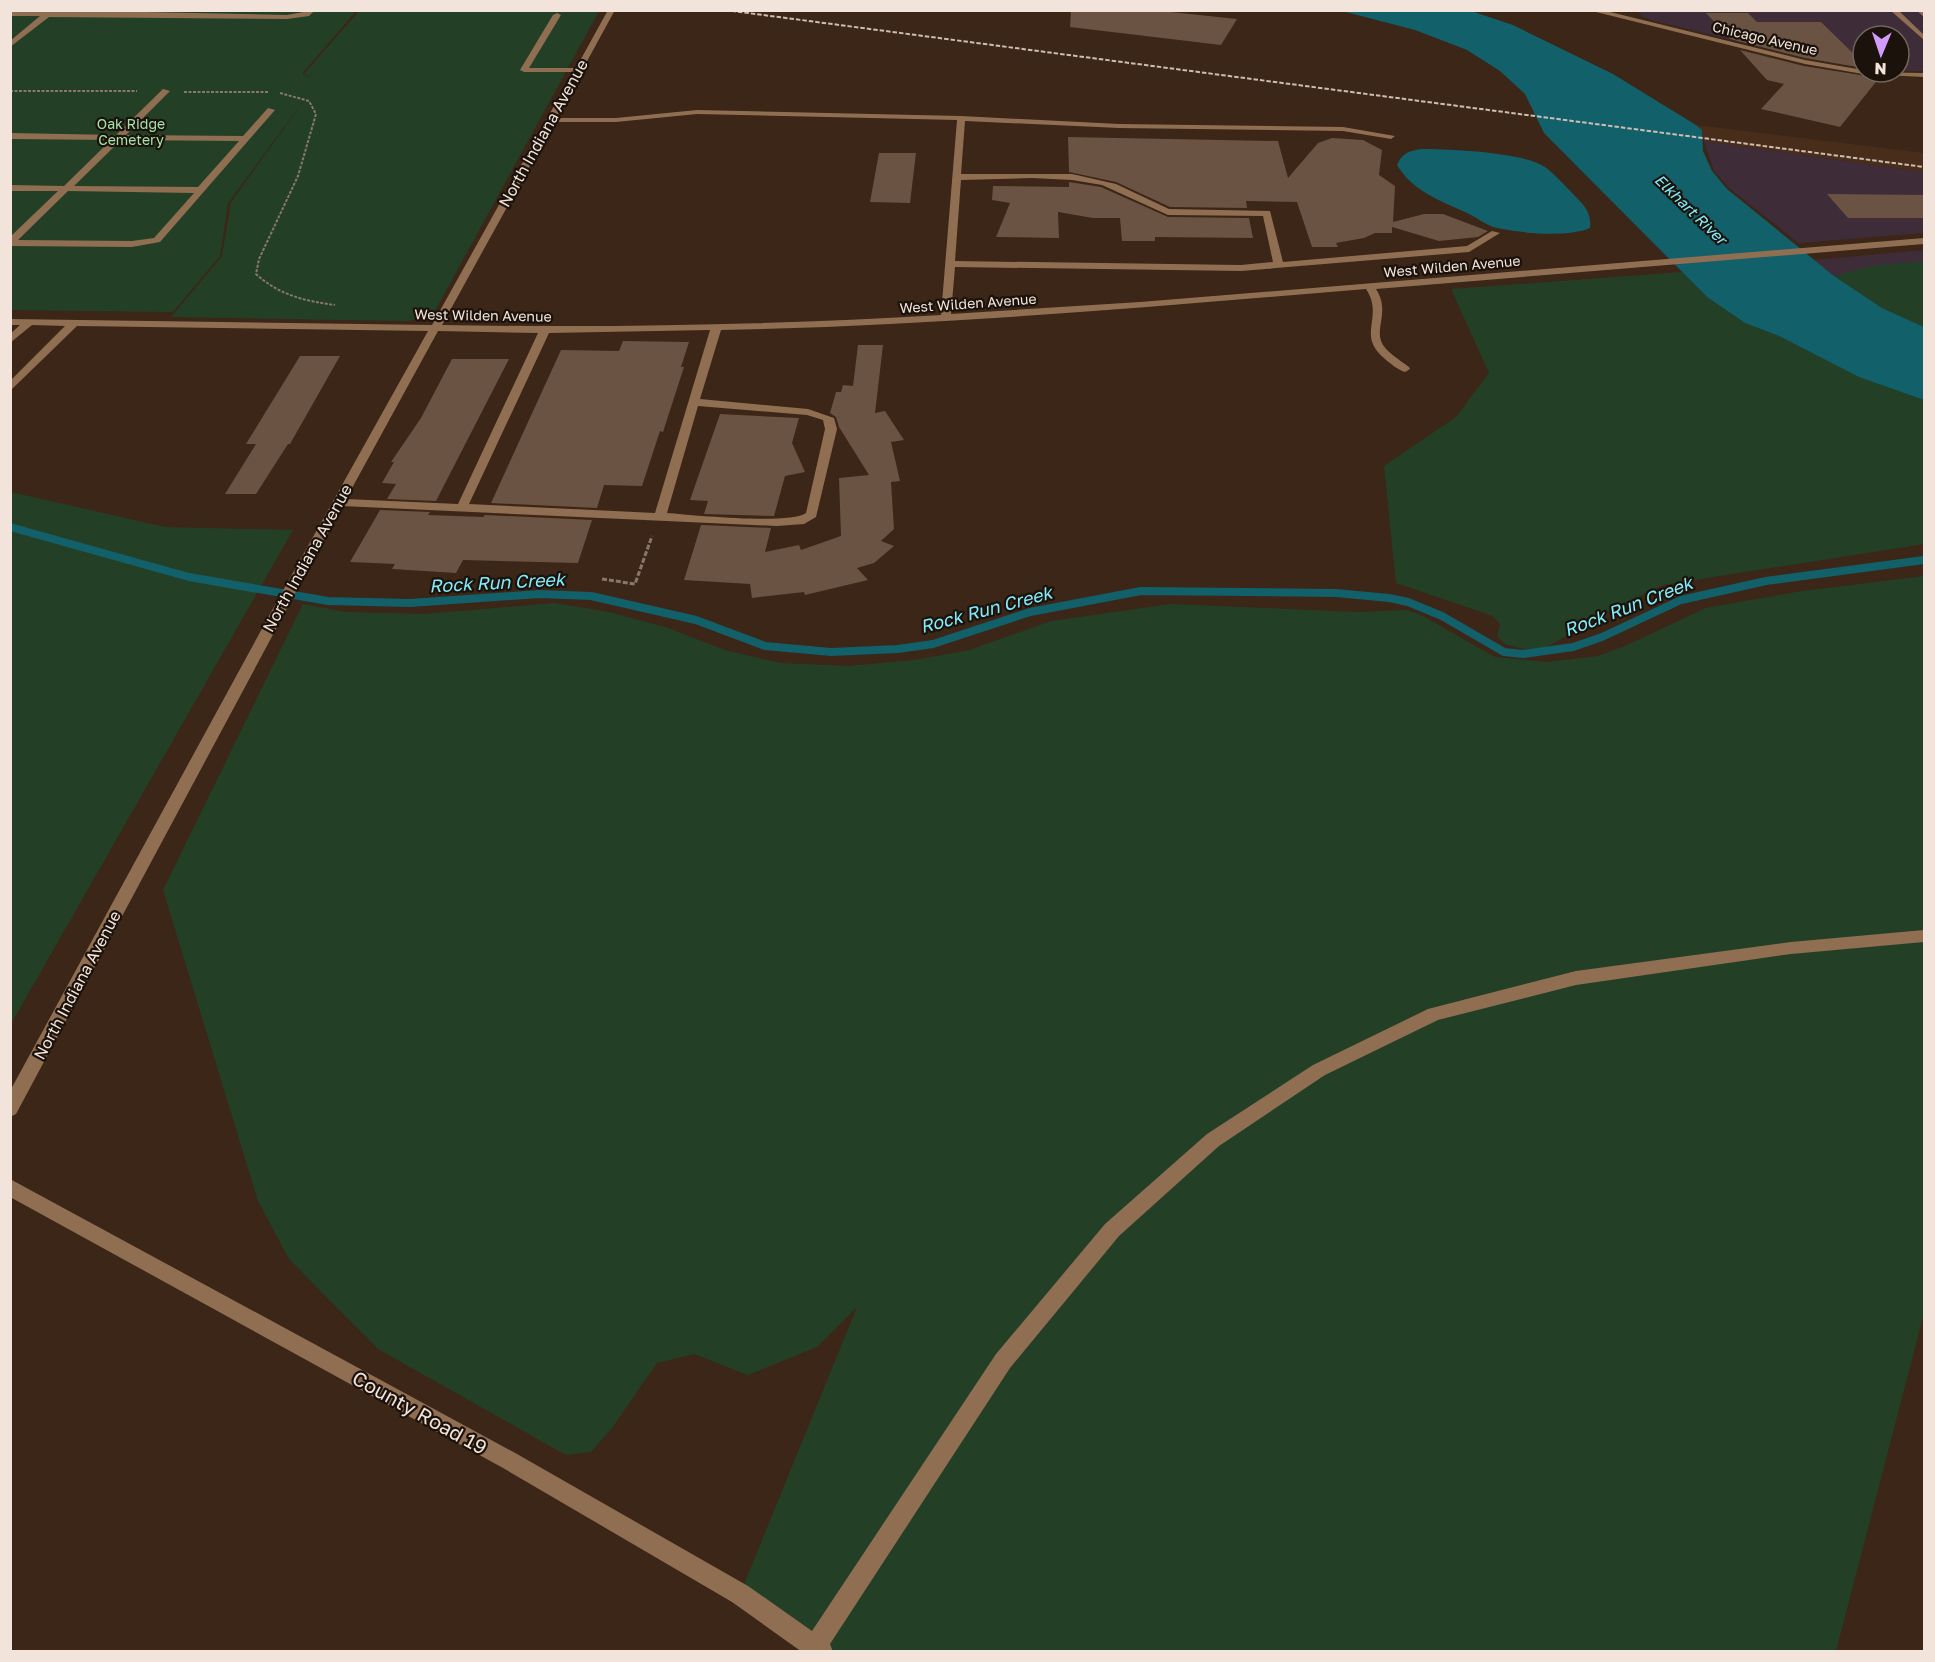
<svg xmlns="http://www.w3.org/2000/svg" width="1935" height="1662" font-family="'Golos Text',sans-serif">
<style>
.commercial{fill:#3e2d38}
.built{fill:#482d1a}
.green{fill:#234027}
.water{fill:#11606a}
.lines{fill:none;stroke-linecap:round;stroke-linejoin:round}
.stream{stroke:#11606a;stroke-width:8}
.building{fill:#6a5342}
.path-far1{stroke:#89776a;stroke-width:2;stroke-dasharray:3 1.5;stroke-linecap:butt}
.path{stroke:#89776a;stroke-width:3;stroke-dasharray:5 2;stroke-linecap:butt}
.minor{fill:#906e52;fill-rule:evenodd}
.rail{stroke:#cdbdb2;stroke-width:2;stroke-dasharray:4.5 2;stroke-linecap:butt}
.labels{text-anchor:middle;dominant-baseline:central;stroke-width:4.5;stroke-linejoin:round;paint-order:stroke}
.far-street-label{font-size:14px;fill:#f2e4da;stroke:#1b120b}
.far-park-label{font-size:14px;fill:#a2e3a9;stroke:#1b120b}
.far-water-label{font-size:15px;font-style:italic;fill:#81eefe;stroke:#1b120b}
.street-label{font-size:16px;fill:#f2e4da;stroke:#1b120b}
.water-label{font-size:18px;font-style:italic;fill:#81eefe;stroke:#1b120b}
.near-street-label{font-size:20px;fill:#f2e4da;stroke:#1b120b}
</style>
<rect width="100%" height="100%" fill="#3b2617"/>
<g class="commercial">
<path d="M1637,11h287v60h-25v-35h-36v32l-65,-12 -143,-35 -12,-4z"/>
<path d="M1704,141l220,31v61l-125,10 -70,-55 -15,-17z"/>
<path d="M1924,250v77l-90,-51 -20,-16z"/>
</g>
<path class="built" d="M1696,125l228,28v19l-220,-31 -2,-11z"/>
<g class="green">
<path d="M11,11h345l-54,63 13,5 -11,-5 55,-63h240l-163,298 -4,5 -23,7 -238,-4 51,-61 9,-54 88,-122 -91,123 -8,53 -47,56 -162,-2z"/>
<path d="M1924,261v66l-42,-19 -48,-32 37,-10z"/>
<path d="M1682,272l25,25 38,26 34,13 81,41 64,23v144l-261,41 -46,22 -72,41 -22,1 -18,-5 -8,-8 3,-11 -7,-9 -97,-33 -12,-117 72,-49 33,-44 -38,-84z"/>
<path d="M11,492l154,35 128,3 -282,494z"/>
<path d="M1924,576v737l-88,338h-1014l-82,-57 117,-287 -40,40 -69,28 -54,-21 -37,9 -45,65 -21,24 -25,3 -188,-106 -89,-90 -31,-58 -95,-311 140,-286 43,8 78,2 131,-11 54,9 56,15 60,23 55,13 68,3 66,-6 55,-10 82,-29 120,-17 186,8 48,-2 14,4 76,43 52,5 51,-6 29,-11 79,-37 90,-16z"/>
</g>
<g class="water">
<path d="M1342,11h129l42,14 100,49 83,51 6,5 1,21 9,20 15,18 107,87 48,32 42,19v73l-65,-23 -80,-41 -34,-13 -38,-26 -163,-164 -19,-39 -25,-23 -33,-21 -52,-20z"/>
<path d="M1421,149c28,0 102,3 124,18 10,7 19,18 27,26 11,11 20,19 18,35 -24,10 -72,5 -97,-1 -8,-3 -16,-9 -24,-13 -27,-13 -56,-22 -72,-49 5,-12 12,-14 24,-16z"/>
</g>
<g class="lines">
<path class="stream" d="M10,527l179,50 139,24 82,2 129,-9 52,2 105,24 69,26 66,6 67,-3 35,-5 97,-32 111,-21 195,2 53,5 19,4 34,14 62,36 19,2 50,-7 29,-10 79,-37 85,-19 158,-21"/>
</g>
<g class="building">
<path d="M1071,10h81l85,9 -16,26 -151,-18z"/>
<path d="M1706,13h42l9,9h64l42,41v5l-58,-10 -75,-19z"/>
<path d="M1740,50l64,16 75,12 -39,49 -79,-18 23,-25 -17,-4z"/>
<path d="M1068,137l210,4 10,37 30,-35 14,-5 31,2 19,10 -3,25 16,11 -2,36 31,-8h19l45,17 -10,6 -39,4 -47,-14v6h-17l-11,5 -28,5 2,4h-26l-15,-45 -51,-1 1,7 -77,-1 -54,-25 -47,-10z"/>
<path d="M879,153h37l-6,50 -40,-1z"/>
<path d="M1069,182l32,5 67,30 81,1 4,20 -98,-1v4h-33l-2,-23h-27l-35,-6 1,26 -63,-1 14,-34 -18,-3 1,-14 76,1z"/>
<path d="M1827,194l97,1v23h-76z"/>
<path d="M623,341l66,1 -8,25h3l-21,65 -3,-1 -18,55 -38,-1 -7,23 -106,-5 70,-153 58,1z"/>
<path d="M858,345h25l-8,68 10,-2 19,29 -13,2 9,39 -9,1 3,47 -13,12 13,5 -20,17 -17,5 11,12 -63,15 -1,-3 -52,6 -2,-14 -66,-4 17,-55 70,3 -6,24 34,-7 2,5 40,-14 -2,-58 30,-3 -30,-48 -3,-10 -6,-4 6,-21h5l2,-7 10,1z"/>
<path d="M300,356h40l-50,88h-2l-32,50h-31l31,-50h-10z"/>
<path d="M452,359h57l-73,142 -49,-2 9,-15 -14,-1 12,-21h-3l30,-44z"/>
<path d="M720,414l79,4 -7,25 13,29 -20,4 -11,40 -70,-2 4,-13 -18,-1z"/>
<path d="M380,510l50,2 -2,3 55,2 2,-2 107,5 -14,43 -115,-3 -7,13 -64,-4 3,-5 -45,-2z"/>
</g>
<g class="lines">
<g class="path-far1">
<path d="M10,91h127"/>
<path d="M184,92h85"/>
<path d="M280,93l29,8 7,13 -18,62 -39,83 -3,15c23,21 49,27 79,31"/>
</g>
<path class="path" d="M602,579l33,5 17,-48"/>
<g class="minor">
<path d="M47,10l240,5 28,-5 -6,6 -22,3 -238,-2 -39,30v-6l30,-25h-30v-4z"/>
<path d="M608,10h7l-59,108h60l81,-8 264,6 158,8 224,3 52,9 -4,3 -48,-8 -224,-3 -154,-7 -4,53h111l44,10 53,25 101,2 13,51 184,-16 25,-15 8,2 -31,19 -228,19 -286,-4 -4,47 189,-12 784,-64v6l-548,45c15,23 -3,40 7,56 6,9 17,15 26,22l1,2 -5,3c-7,-2 -14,-8 -20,-13 -30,-25 0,-41 -19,-70 -216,18 -430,37 -645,41l-21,69 108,10 26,9 3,11 -21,88 -12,7 -27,2 -435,-20 -326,608 -6,3v-26l260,-477 158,-283 -351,-5 -67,65v-10l55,-55 -33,-1 -22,18v-9l10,-9h-10v-6l422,6 141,-253h-49l-4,-2 33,-55 4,-2 4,2 -32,53h47zM697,114l260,6 -16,195c-166,10 -333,13 -499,10l112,-203h62zM1032,178l40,2 30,5 66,30 95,1 10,46 -32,3 -286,-4 6,-81zM710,330l-55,183 -186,-9 80,-171zM438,331l100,2 -80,171 -112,-5zM698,406l109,9 16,5 2,9 -19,84c-16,12 -114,2 -139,0z"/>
<path d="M1588,10h14l203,50 58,10v2l61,1v4l-61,-3 -58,-10z"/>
<path d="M1890,10h8l26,25v5z"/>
<path d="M1916,10h8v7z"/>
<path d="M163,89l7,2 -44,44 117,1 25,-28 7,2 -115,132 -28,5 -122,-1v-9l48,-46h-48v-6l54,1 47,-46 -101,-1v-6l106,2zM121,140l118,1 -41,46 -124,-1zM68,191l126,2 -40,45 -22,3 -114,-1z"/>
<path d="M1924,930v12l-133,12 -215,31 -138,35 -113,55 -106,71 -100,90 -109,132 -180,276 3,8h-31l-70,-50 -229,-134 -493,-271v-18l507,275 231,132 64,45 184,-277 109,-130 102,-90 106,-69 115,-56 148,-38 215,-29z"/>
</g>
<path class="rail" d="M725,10l1199,157"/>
</g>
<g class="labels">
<g class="far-street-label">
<text transform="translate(1765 38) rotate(13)">Chicago Avenue</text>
<text transform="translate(1452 266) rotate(-5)">West Wilden Avenue</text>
<text transform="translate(968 303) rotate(-4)">West Wilden Avenue</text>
<text transform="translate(483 315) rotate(1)">West Wilden Avenue</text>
</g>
<g class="far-park-label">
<text x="131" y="123">Oak Ridge<tspan x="131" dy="16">Cemetery</tspan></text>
</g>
<g class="far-water-label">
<text transform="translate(1691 209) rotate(44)">Elkhart River</text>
</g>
<g class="street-label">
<text transform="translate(543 133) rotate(-61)">North Indiana Avenue</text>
<text transform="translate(307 558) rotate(-61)">North Indiana Avenue</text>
<text transform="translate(77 985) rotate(-62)">North Indiana Avenue</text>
</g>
<g class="water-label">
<text transform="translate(497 582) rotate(-3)">Rock Run Creek</text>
<text transform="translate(1628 606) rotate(-21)">Rock Run Creek</text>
<text transform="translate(986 609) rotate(-15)">Rock Run Creek</text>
</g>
<g class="near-street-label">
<text transform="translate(420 1412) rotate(29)">County Road 19</text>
</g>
</g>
<rect width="1935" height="1662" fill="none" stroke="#f2e4da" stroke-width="24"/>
<g transform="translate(1881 54) rotate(182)"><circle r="28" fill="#1b120b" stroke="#71665e" stroke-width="1.5"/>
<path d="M0-4.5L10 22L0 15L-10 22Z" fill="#d29cfd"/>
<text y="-9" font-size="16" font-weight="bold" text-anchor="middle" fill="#f2e4da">N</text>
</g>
</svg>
